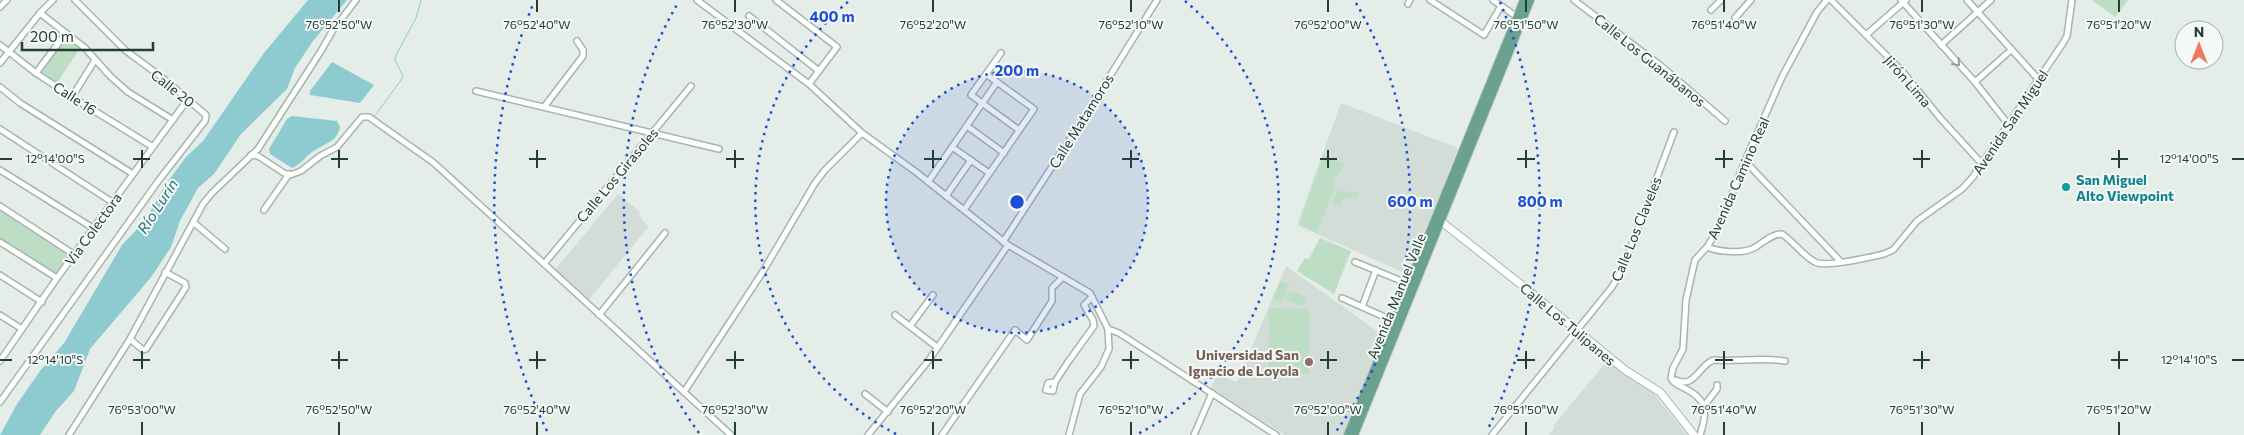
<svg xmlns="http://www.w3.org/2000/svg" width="2244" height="435" font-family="Commissioner,sans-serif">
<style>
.built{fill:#d2ddd7}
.green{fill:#bdddc4}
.water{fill:#8ecbd0}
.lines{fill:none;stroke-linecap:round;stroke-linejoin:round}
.stream{stroke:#8ecbd0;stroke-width:1}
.street-casing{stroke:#a7b5af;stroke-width:8}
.secondary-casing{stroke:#a2b8af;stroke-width:9}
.primary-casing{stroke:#c2c9c6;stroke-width:10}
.street{stroke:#fff;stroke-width:5}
.secondary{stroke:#fff;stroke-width:7}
.primary{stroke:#6aa18f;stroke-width:8}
.oneway{stroke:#929e9a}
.ticks{fill:none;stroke:#243e35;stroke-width:2}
.ring{fill:none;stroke:#1d4ed8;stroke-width:2.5;stroke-dasharray:2.5 5}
.culture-dot{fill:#0f9aa8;stroke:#f4f9f7;stroke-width:2}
.education-dot{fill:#8d6e63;stroke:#f4f9f7;stroke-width:2}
.labels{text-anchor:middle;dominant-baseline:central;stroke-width:4;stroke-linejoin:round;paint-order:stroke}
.street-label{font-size:14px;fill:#243e35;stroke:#f4f9f7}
.culture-label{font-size:14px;font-weight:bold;fill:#0d838f;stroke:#f4f9f7;text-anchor:start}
.education-label{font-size:14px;font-weight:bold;fill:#785e54;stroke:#f4f9f7;text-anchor:end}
.water-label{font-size:15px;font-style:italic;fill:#1f7079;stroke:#f4f9f7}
.ticks-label{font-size:12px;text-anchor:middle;fill:#243e35;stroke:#f4f9f7;stroke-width:4;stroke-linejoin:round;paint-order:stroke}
.centre{fill:#1d4ed8;stroke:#f4f9f7;stroke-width:2.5}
.ring-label{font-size:15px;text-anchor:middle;font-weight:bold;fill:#1d4ed8;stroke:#f4f9f7;stroke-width:4;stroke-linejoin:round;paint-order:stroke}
</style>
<rect width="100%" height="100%" fill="#e4ede8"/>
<g class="built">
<path d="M1341,103l117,45 -49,127 -112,-50z"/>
<path d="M618,194l21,17 3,9 7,6 -61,75 -33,-31z"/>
<path d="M1286,266l98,70 -41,99h-58l-74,-47 6,-14 20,8z"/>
<path d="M1607,361l46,32 34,42h-138l6,-8 -2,-1z"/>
</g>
<g class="green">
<path d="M2092,0h36l-13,17z"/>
<path d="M65,38l15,10 -23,35 -18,-11z"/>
<path d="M1324,155l20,8 -3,8 -7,6 1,9 -18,47 -18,-9z"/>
<path d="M1337,190c8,4 14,0 22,3l-2,5 -4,-2 -2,4 -8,-3 -3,9 -8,-3z"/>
<path d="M0,210l69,45 -12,19 -57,-36z"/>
<path d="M1320,238l31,13 -17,43 -37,-23 8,-13 4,1z"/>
<path d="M1280,281l9,4 -7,17 -9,-3z"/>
<path d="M1289,290l17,7 -4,9 -17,-7z"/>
<path d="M1269,308l40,1v65h-41z"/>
</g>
<g class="water">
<path d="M308,0h39l-34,41 -18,27 -8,21 -46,45 -27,40 -16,14 -18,33 -9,26 -19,29 -62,73 -16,42 -19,21 -15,23h-40l17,-31 23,-33 24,-28 58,-98 22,-23 22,-38 20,-27 17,-16 61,-88z"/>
<path d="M332,62l42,23 -14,18 -50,-8v-4z"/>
<path d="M292,116l45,5 3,6c-2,16 -19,17 -29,26 -7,5 -11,12 -19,15l-22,-14 -1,-5 18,-30z"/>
</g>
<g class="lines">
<path class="stream" d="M421,0l-5,18 -20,37 -1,5 8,16 -2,4 -27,37 50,35"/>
<defs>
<g id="street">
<path d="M697,0l112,84 53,49 54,39 92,73 82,48 18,36 1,20 -8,18 -21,27 -11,41"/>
<path d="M776,0l61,47 -28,37"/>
<path d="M1430,0l54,35 17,-29"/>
<path d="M1493,0l24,17"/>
<path d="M1574,0l87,66 64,55"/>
<path d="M1831,0l71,71 39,48 42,46"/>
<path d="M1901,0l74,82 33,42"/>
<path d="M1967,0l71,79"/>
<path d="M1408,4l2,-4"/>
<path d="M0,7l7,-7"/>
<path d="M1711,10l10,-10"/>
<path d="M40,13l45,35 25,28 18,16 45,28"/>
<path d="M749,16l70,55"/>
<path d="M1735,18l16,-18"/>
<path d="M1866,35l40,-35"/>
<path d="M0,45l36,28 36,24 81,50"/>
<path d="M1941,45l50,-45"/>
<path d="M1001,53l-30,42 48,35"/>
<path d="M0,63l40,-50 13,-13"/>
<path d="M36,73l30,-40"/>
<path d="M1975,82l36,-32"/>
<path d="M0,87l20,16 113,71"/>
<path d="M476,91l243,58"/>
<path d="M72,97l23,-37"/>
<path d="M544,107l39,-51v-6l-6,-9"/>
<path d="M967,126l37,27"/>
<path d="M0,129l112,73"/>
<path d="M952,147l37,26"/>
<path d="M251,155l7,1 26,17 6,2 11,-4 19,-15 17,-9 25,-30h7l65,46 297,272"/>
<path d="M1745,161l96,101"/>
<path d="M0,170l93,58"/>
<path d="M928,182l69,-100"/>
<path d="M946,196l25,-36"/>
<path d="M0,206l75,49"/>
<path d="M264,210l25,-36"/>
<path d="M964,210l70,-101 -48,-35"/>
<path d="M193,222l32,27"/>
<path d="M0,242l57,36"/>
<path d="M1003,242l84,-129 70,-113"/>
<path d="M1707,247c12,5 35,7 47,1 9,-5 17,-14 28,-14 12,8 20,21 33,28 11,6 55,-5 69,-8l9,-4 24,-29 45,-32 11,-12 90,-134 4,-7 5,-36"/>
<path d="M1355,262l44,18"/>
<path d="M544,264l147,-178"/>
<path d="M0,275l42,27"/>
<path d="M1342,298l45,20"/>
<path d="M1362,307l14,-37"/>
<path d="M0,315l22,14"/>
<path d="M599,315l66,-82"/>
<path d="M895,315l42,32"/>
<path d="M910,326l23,-31"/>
<path d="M1108,329l11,4 157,102"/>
<path d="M130,339l13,11 3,-1 40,-62 -1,-4 -20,-11"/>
<path d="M0,361l57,-83 131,-179"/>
<path d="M1676,380c18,9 23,-14 37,-20 24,2 47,-3 72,1"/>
<path d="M1055,382l-7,1 -2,7 7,1 2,-9 13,-20 26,-36 -1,-6 -9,-15 8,-8"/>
<path d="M684,392l78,-119 53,-90 10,-13 37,-37"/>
<path d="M865,394l23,18"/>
<path d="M0,402l159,-222 46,-59 1,-6 -42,-36 -39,-29 -50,-50"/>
<path d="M1704,406l13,-17v-4"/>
<path d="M69,435l61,-96 73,-135 9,-11 46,-44 63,-98 12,-21 23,-30"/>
<path d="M868,435l61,-75 79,-115"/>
<path d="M942,435l73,-105 12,10 25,-39v-13l11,-11"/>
<path d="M1194,435l18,-42"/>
<path d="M1492,435l120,-148 11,-19 51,-136"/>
<path d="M1700,435c8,-24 7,-36 -16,-47 -6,-3 -10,-4 -13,-10l2,-10 10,-19 3,-49 9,-40 12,-13 11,-18 27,-68 37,-84 35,-65 10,-12"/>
</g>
<path id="secondary" d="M1438,219l85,67 102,84 35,22 34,43"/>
<g id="primary">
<path d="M1348,435l176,-435"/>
<path d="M1354,435l176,-435"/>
</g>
</defs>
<use href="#street" class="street-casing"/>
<use href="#secondary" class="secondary-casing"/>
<use href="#primary" class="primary-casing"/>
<use href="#street" class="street"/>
<use href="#secondary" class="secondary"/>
<use href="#primary" class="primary"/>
</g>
<defs><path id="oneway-chevron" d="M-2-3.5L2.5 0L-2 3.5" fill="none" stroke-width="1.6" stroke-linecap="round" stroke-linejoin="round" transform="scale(1.25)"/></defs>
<use class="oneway" href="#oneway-chevron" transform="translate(1957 63) rotate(48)"/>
<path class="ticks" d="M339,0v12M537,0v12M735,0v12M933,0v12M1131,0v12M1328,0v12M1526,0v12M1724,0v12M1922,0v12M2119,0v12M142,150v18M339,150v18M537,150v18M735,150v18M933,150v18M1131,150v18M1328,150v18M1526,150v18M1724,150v18M1922,150v18M2119,150v18M0,159h12M133,159h17M331,159h17M529,159h17M726,159h18M924,159h18M1122,159h17M1320,159h17M1517,159h18M1715,159h18M1913,159h17M2111,159h17M2232,159h12M142,351v18M339,351v18M537,351v18M735,351v18M933,351v18M1131,351v18M1328,351v18M1526,351v18M1724,351v18M1922,351v18M2119,351v18M0,360h12M133,360h17M331,360h17M529,360h17M726,360h18M924,360h18M1122,360h17M1320,360h17M1517,360h18M1715,360h18M1913,360h17M2111,360h17M2232,360h12M142,422v13M339,422v13M537,422v13M735,422v13M933,422v13M1131,422v13M1328,422v13M1526,422v13M1724,422v13M1922,422v13M2119,422v13"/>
<circle cx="1017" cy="202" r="131" fill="#1d4ed8" fill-opacity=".12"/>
<g class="ring">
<circle cx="1017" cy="202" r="131"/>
<path d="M896 434A262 262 0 0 1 849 1M1185 1A262 262 0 0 1 1138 434"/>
<path d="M699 433A393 393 0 0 1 678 3M1356 3A393 393 0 0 1 1335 433"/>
<path d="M547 431A523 523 0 0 1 534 2M1500 2A523 523 0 0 1 1487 431"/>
</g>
<circle class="culture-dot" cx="2066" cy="187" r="5"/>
<circle class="education-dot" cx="1309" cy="362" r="5"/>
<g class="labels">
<g class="street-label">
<text transform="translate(1650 60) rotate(39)">Calle Los Guanábanos</text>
<text transform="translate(1908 81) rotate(49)">Jirón Lima</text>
<text transform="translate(173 88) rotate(38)">Calle 20</text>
<text transform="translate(75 98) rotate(33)">Calle 16</text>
<text transform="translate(1081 121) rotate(-58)">Calle Matamoros</text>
<text transform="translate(2010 122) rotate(-56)">Avenida San Miguel</text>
<text transform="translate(617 175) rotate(-50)">Calle Los Girasoles</text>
<text transform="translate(1738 178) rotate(-66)">Avenida Camino Real</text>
<text transform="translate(93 229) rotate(-54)">Via Colectora</text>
<text transform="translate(1636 229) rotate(-68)">Calle Los Claveles</text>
<text transform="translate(1396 296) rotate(-68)">Avenida Manuel Valle</text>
<text transform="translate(1568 324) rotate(40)">Calle Los Tulipanes</text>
</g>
<g class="culture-label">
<text x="2076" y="179">San Miguel<tspan x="2076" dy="16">Alto Viewpoint</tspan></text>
</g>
<g class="education-label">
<text x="1299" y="354">Universidad San<tspan x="1299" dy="16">Ignacio de Loyola</tspan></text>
</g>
<g class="water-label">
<text transform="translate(157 206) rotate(-57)">Río Lurín</text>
</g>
</g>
<g class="ticks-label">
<text x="339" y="29">76°52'50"W</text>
<text x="537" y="29">76°52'40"W</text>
<text x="735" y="29">76°52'30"W</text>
<text x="933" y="29">76°52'20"W</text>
<text x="1131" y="29">76°52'10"W</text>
<text x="1328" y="29">76°52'00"W</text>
<text x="1526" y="29">76°51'50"W</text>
<text x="1724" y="29">76°51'40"W</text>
<text x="1922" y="29">76°51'30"W</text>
<text x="2119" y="29">76°51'20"W</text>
<text x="55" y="163">12°14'00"S</text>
<text x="2189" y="163">12°14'00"S</text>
<text x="55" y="364">12°14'10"S</text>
<text x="2189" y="364">12°14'10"S</text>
<text x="142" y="414">76°53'00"W</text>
<text x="339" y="414">76°52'50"W</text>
<text x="537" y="414">76°52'40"W</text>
<text x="735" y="414">76°52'30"W</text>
<text x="933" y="414">76°52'20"W</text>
<text x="1131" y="414">76°52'10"W</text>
<text x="1328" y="414">76°52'00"W</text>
<text x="1526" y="414">76°51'50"W</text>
<text x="1724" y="414">76°51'40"W</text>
<text x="1922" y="414">76°51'30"W</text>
<text x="2119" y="414">76°51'20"W</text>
</g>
<circle cx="1017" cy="202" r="8" class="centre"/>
<g class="ring-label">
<text x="832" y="22">400 m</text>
<text x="1017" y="76">200 m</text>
<text x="1410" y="207">600 m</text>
<text x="1540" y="207">800 m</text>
</g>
<g transform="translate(2199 45)"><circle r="24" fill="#f4f9f7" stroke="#a1aea9"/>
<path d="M0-4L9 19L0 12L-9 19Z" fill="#ee7961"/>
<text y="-8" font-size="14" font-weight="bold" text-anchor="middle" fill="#243e35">N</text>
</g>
<path d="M22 42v8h131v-8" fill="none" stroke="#243e35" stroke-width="2.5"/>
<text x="30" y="42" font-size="15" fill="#243e35" stroke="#f4f9f7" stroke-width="4" paint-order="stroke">200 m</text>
</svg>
